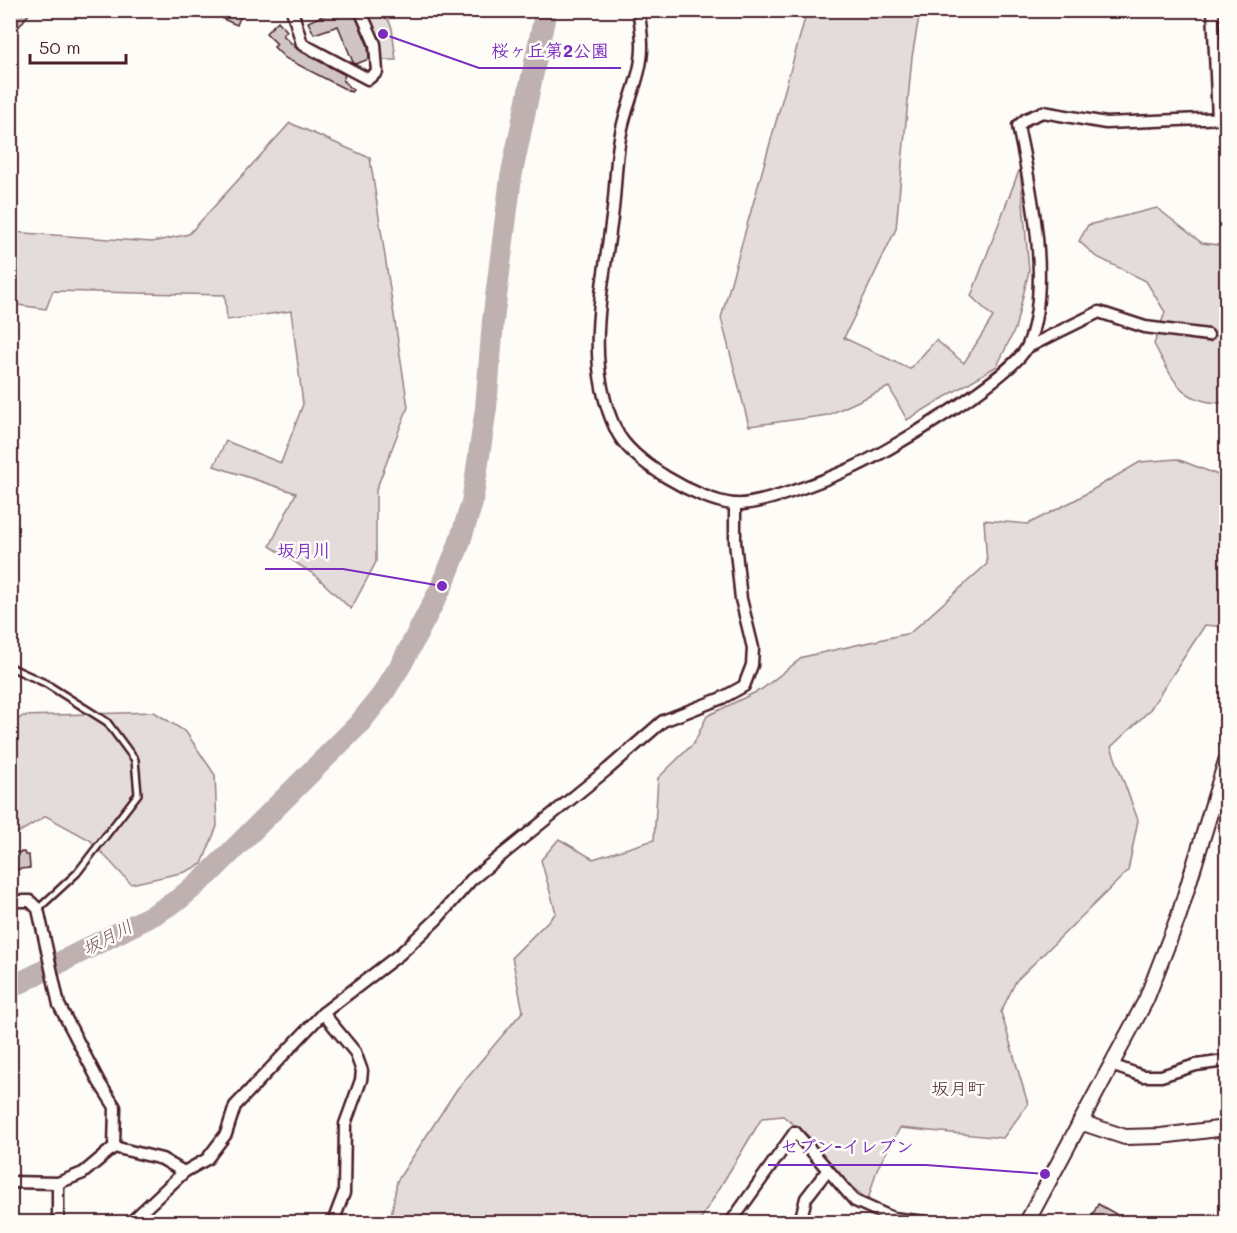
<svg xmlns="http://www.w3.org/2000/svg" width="1237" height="1233" font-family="Mali,'Klee One',sans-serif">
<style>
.green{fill:#e3dcda;stroke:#967e82;stroke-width:1.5}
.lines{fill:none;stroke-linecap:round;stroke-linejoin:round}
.river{stroke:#c0b1b1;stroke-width:22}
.building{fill:#d0c5c4;stroke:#4a1f2b;stroke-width:1.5}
.service-casing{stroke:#4a1f2b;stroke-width:10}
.minor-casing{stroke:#4a1f2b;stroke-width:15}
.tertiary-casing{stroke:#4a1f2b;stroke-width:18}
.service{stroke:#fdfcf7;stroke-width:5}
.minor{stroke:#fdfcf7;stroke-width:10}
.tertiary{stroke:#fdfcf7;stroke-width:14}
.labels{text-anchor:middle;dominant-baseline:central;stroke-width:5;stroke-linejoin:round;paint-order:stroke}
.water-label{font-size:18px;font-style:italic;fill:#73525a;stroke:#fdfcf7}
.neighbourhood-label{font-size:18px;fill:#4a1f2b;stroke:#fdfcf7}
.leader{fill:none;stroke:#7b2cbf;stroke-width:2}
.callout-dot{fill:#7b2cbf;stroke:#fdfcf7;stroke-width:2}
.callout-label{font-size:18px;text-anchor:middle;font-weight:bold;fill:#7b2cbf;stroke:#fdfcf7;stroke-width:5;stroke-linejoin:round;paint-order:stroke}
</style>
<rect width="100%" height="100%" fill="#fdfcf7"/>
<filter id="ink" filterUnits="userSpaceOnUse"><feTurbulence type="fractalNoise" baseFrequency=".0167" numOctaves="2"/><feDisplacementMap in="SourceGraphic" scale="12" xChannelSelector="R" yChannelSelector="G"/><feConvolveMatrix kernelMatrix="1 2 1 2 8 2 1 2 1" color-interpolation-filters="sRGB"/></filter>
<g filter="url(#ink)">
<g class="green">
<path d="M363,11h21l8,17 4,32h-16z"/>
<path d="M807,11h113l-8,46 -16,172 -52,109 66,31 26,-29 28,23 29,-46 -22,-21 49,-128 9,103 -14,58 -18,37 -90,54 -18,-33 -61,28 -79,11 -28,-108z"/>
<path d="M290,123l80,35 38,249 -32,83v72l-25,47 -36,-34 -45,-29 26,-53 -82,-27 12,-25 55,22 22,-59 -12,-93 -64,9 -2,-25 -172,-4 -7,18 -35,-5v-72l141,10 37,-8z"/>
<path d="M1157,208l45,35 24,3v157c-46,1 -53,-24 -72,-59l11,-32 -19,-31 -51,-25 -16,-15 9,-16z"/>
<path d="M1177,459l49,19v149l-21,-2 -56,86 -38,36 27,73 -10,51 -112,110 -15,31 27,92 -25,34 -103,-10 -23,41 -9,31 -54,-44 -1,-16 -30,-24 -21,2 -63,104h-309l7,-41 60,-92 66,-78 -11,-54 44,-44 -15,-53 18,-21 34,20 61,-19 4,-62 36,-35 13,-27 55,-27 41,-32 107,-24 77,-69 -3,-44 44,4 47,-24 65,-38z"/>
<path d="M154,712l32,20 29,43 2,51 -15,38 -17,8 -54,12 -41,-44 -44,-24 -28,17 -7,-2 -1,-106 13,-9z"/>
</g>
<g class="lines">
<path class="river" d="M10,988l145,-74 24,-15 31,-26 149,-149 23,-29 20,-32 40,-77 16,-39 14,-44 14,-95 7,-87 18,-144 35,-167"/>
</g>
<g class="building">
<path d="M10,10h22l-22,28z"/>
<path d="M226,10h17l-6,15 -14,-6z"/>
<path d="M335,10h18l15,36 1,13 -13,5 -3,-2 -15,-36 -24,8 -6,-12z"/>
<path d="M278,21l9,10 -4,4 15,15 47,25 -2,5 10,10 -2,2 -66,-34 -11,-11 3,-3 -11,-11z"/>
<path d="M24,852l1,3h4l1,13 -20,2v-17z"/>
<path d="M1098,1204l18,10 -4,8h-23z"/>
</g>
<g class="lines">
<defs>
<path id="service" d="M10,667l35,16 62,39 28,38 3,34 -61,79 -39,36"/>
<g id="minor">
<path d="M292,10l10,34 66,35 9,-7 -2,-28 -15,-34"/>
<path d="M638,10c2,11 4,23 4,34 1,30 -16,60 -21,89 -6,27 -5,57 -9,84 -9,72 -29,144 4,213 15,32 82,70 117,74 26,3 94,-25 119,-36 34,-15 164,-93 176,-123 24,-60 3,-157 -10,-219l8,-7 17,-7 63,11 120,-5"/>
<path d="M1213,10l5,109"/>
<path d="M1028,347l71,-35 46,15 63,8"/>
<path d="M10,901h20l8,8 21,96 40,77 16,25 -1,40 -31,26 -25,10 -48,-1"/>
<path d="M323,1013l32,39 7,19 -1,9 -16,44 -1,69 -11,29"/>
<path d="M1111,1065l32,11h18l35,-11 30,-4"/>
<path d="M114,1147l48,12 22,13 23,-13 19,-25 9,-28 88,-93 77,-59 37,-35 34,-39 137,-111 55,-48 59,-23 22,-12 8,-21 1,-17 -12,-49 -6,-57v-38"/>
<path d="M58,1183v39"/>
<path d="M131,1222l53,-50"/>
<path d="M731,1222l64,-90 60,69 38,17 32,4"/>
<path d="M800,1222l6,-24 21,-27"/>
</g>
<g id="tertiary">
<path d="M1080,1122l45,15 36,-1 65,-8"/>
<path d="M1027,1222l119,-222 33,-85 47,-154"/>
</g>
</defs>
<use href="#service" class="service-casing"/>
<use href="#minor" class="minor-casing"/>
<use href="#tertiary" class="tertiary-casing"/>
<use href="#service" class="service"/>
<use href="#minor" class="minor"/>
<use href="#tertiary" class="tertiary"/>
</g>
</g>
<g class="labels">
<g class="water-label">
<text transform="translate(107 937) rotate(-28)">坂月川</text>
</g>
<g class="neighbourhood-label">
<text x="958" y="1088">坂月町</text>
</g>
</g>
<path class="leader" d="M383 34L479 68H621M442 586L343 569H265M1045 1174L926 1165H768"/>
<g class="callout-dot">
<circle cx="383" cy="34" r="6"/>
<circle cx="442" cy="586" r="6"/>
<circle cx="1045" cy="1174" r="6"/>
</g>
<g class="callout-label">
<text x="550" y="57">桜ヶ丘第2公園</text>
<text x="304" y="557">坂月川</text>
<text x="847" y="1153">セブン-イレブン</text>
</g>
<rect width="1237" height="1233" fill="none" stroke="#fdfcf7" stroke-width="36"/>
<rect x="18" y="18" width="1201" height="1197" fill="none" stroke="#4a1f2b" stroke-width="2" filter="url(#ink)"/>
<path d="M30 54v9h96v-9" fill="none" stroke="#4a1f2b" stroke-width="3"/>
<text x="39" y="54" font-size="18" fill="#4a1f2b" stroke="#fdfcf7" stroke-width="4.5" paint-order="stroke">50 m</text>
</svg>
